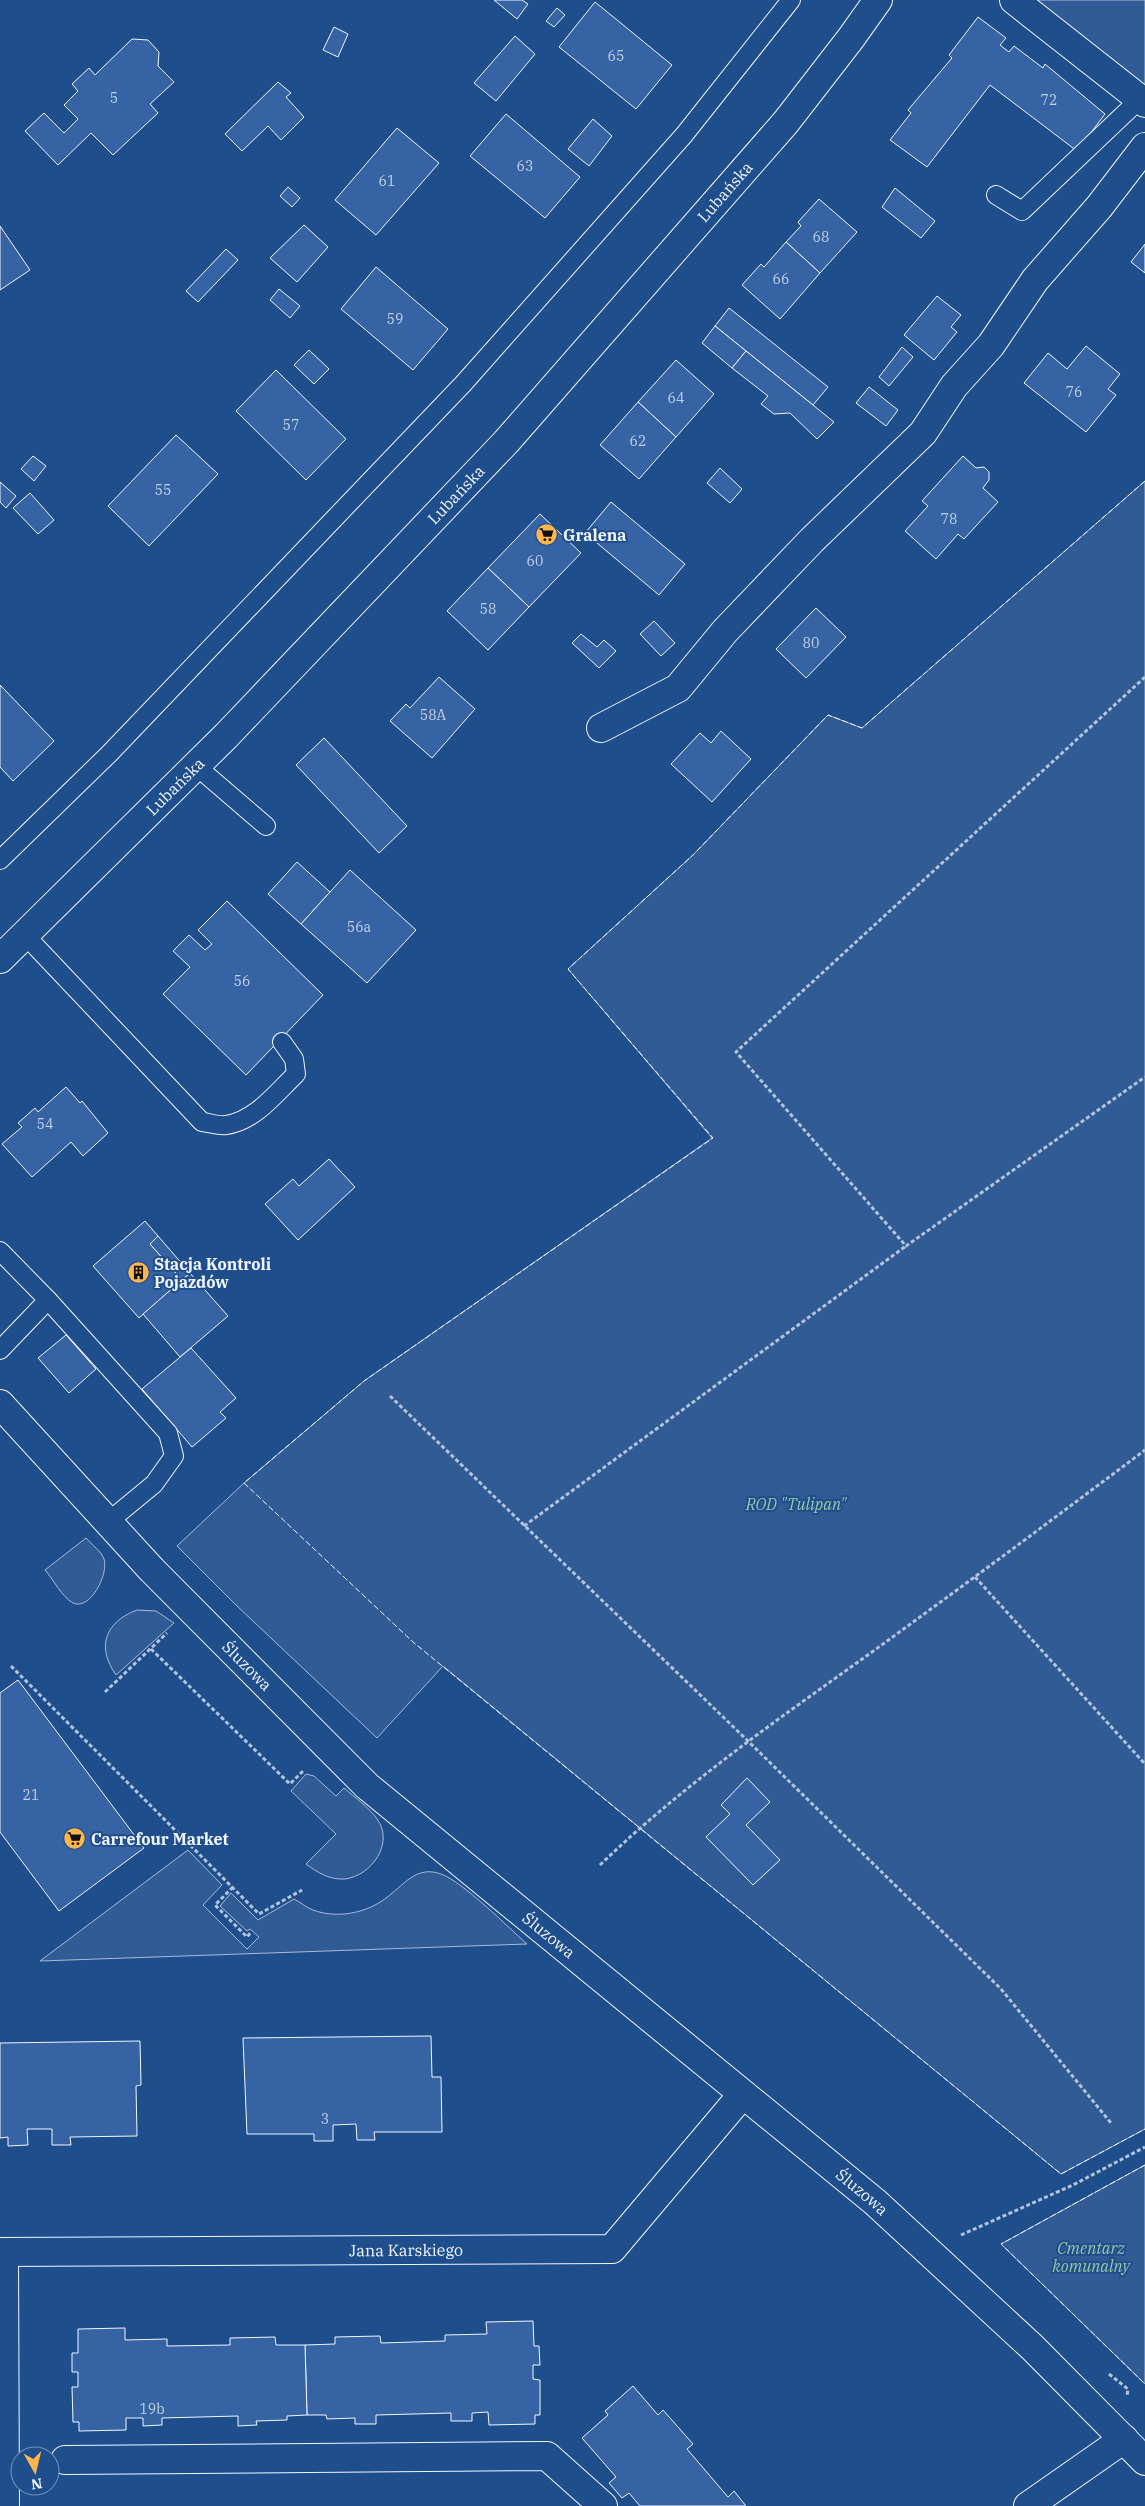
<svg xmlns="http://www.w3.org/2000/svg" width="1145" height="2506" font-family="'IBM Plex Serif',serif">
<style>
.green{fill:#305b95;stroke:#a8bbd7}
.building{fill:#3563a3;stroke:#f2f6ff}
.lines{fill:none;stroke-linecap:round;stroke-linejoin:round}
.service-casing{stroke:#f2f6ff;stroke-width:20}
.minor-casing{stroke:#f2f6ff;stroke-width:30}
.tertiary-casing{stroke:#f2f6ff;stroke-width:30}
.path{stroke:#b3c4dc;stroke-width:3;stroke-dasharray:4 2.5;stroke-linecap:butt}
.service{stroke:#1f4e8c;stroke-width:18}
.minor{stroke:#1f4e8c;stroke-width:28}
.tertiary{stroke:#1f4e8c;stroke-width:28}
.fence{stroke:#f2f6ff;stroke-width:1;stroke-dasharray:6 2.5;stroke-linecap:butt}
.labels{text-anchor:middle;dominant-baseline:central;stroke-width:4;stroke-linejoin:round;paint-order:stroke}
.number-label{font-size:14px;fill:#c3d1e8}
.street-label{font-size:16px;fill:#f2f6ff;stroke:#1f4e8c}
.poi-label{font-size:16px;font-weight:bold;fill:#f2f6ff;stroke:#1f4e8c;text-anchor:start}
.park-label{font-size:16px;font-style:italic;fill:#97c8a6;stroke:#1f4e8c}
</style>
<rect width="100%" height="100%" fill="#1f4e8c"/>
<g class="green">
<path d="M1014,0h131v103z"/>
<path d="M1145,481v1648l-84,45 -618,-508 -66,72 -140,-132 -60,-60 67,-63 120,-102 348,-243 -144,-169 125,-114 135,-140 34,13z"/>
<path d="M86,1538c5,6 16,14 18,21 5,15 -14,52 -31,44 -11,-6 -20,-24 -28,-33z"/>
<path d="M137,1610l19,1 18,12 -58,52c-20,-28 -11,-53 21,-65z"/>
<path d="M306,1774l8,2 22,20 8,-8c10,9 25,19 33,31 18,24 -6,57 -32,60 -15,1 -27,-6 -39,-15l30,-30 -45,-43z"/>
<path d="M188,1850l34,35 -19,20 44,44 12,-12 -9,-8 -3,2 -27,-25 11,-13 27,27 36,-21c6,3 13,9 19,11 24,9 54,3 73,-12 18,-13 30,-33 55,-24 22,8 67,53 86,70l-487,17z"/>
<path d="M1145,2165v219l-144,-140z"/>
</g>
<g class="building">
<path d="M494,0h28l6,4 -11,15z"/>
<path d="M595,2l77,63 -36,44 -77,-62z"/>
<path d="M557,8l8,7 -11,12 -8,-6z"/>
<path d="M978,17l28,21 -6,7 9,7 5,-6 29,22 2,-4 60,50 -28,37 -87,-66 -63,82 -37,-27 21,-27 -3,-3 44,-52 -3,-3z"/>
<path d="M334,27l14,7 -10,23 -15,-7z"/>
<path d="M515,36l20,18 -39,47 -22,-18z"/>
<path d="M132,39l16,1 11,12 -1,14 16,16 -24,22 8,9 -45,42 -22,-22 -33,32 -33,-34 19,-18 20,20 14,-14 -14,-14 14,-14 -6,-7 17,-16 6,7z"/>
<path d="M278,82l13,11 -5,4 18,20 -23,23 -13,-14 -26,25 -17,-17z"/>
<path d="M506,114l74,63 -35,41 -75,-62z"/>
<path d="M593,119l19,17 -23,30 -21,-17z"/>
<path d="M397,128l42,35 -63,72 -41,-35z"/>
<path d="M288,187l12,11 -8,9 -12,-11z"/>
<path d="M895,188l40,33 -14,17 -39,-31z"/>
<path d="M819,199l38,33 -37,41 -34,-31 15,-16 -3,-4z"/>
<path d="M304,225l24,22 -31,35 -27,-24z"/>
<path d="M0,226l30,44 -30,20z"/>
<path d="M786,242l34,31 -40,46 -38,-34 19,-21 3,3z"/>
<path d="M1145,244v29l-14,-11z"/>
<path d="M226,249l12,11 -40,42 -12,-11z"/>
<path d="M376,267l72,62 -35,41 -72,-61z"/>
<path d="M279,289l21,17 -10,12 -20,-18z"/>
<path d="M937,296l24,19 -10,12 6,5 -23,28 -30,-25z"/>
<path d="M729,308l99,79 -15,18 -98,-79z"/>
<path d="M715,326l31,25 -14,17 -30,-25z"/>
<path d="M1086,346l34,28 -12,15 8,6 -30,37 -62,-49 24,-30 19,16z"/>
<path d="M902,347l11,10 -24,29 -10,-9z"/>
<path d="M309,350l20,19 -15,15 -20,-19z"/>
<path d="M746,351l88,71 -17,17 -27,-26 -16,1 -13,-10 7,-8 -36,-28z"/>
<path d="M676,360l38,34 -38,43 -38,-35z"/>
<path d="M276,370l70,69 -40,41 -70,-69z"/>
<path d="M869,387l29,23 -12,16 -30,-23z"/>
<path d="M638,402l38,35 -37,42 -39,-34z"/>
<path d="M176,435l42,39 -69,72 -41,-40z"/>
<path d="M33,456l13,10 -12,15 -13,-12z"/>
<path d="M963,456l13,12 8,-1 5,5v8l-6,8 15,14 -34,37 -6,-5 -22,25 -31,-28 23,-25 -6,-5z"/>
<path d="M720,468l22,21 -12,14 -23,-20z"/>
<path d="M0,482l16,14 -10,12 -6,-6z"/>
<path d="M30,493l24,27 -16,14 -25,-26z"/>
<path d="M611,502l74,62 -26,31 -74,-62z"/>
<path d="M540,514l41,39 -52,54 -41,-39z"/>
<path d="M488,568l41,39 -41,43 -41,-39z"/>
<path d="M816,608l30,29 -40,41 -30,-29z"/>
<path d="M654,621l21,22 -14,13 -21,-22z"/>
<path d="M581,634l16,13 7,-7 12,11 -17,17 -27,-25z"/>
<path d="M439,677l36,32 -43,49 -42,-37 16,-17 4,4z"/>
<path d="M0,685l54,56 -41,40 -13,-14z"/>
<path d="M721,731l30,28 -39,43 -41,-38 29,-31 11,10z"/>
<path d="M324,738l83,88 -28,27 -83,-88z"/>
<path d="M297,862l33,30 -29,32 -33,-30z"/>
<path d="M350,870l66,60 -49,53 -66,-59z"/>
<path d="M227,901l96,94 -77,80 -83,-81 27,-27 -17,-16 16,-16 16,15 7,-6 -14,-14z"/>
<path d="M66,1087l14,16 2,-2 26,32 -25,23 -12,-14 -39,35 -30,-33 20,-17 -4,-4 17,-15 3,4z"/>
<path d="M329,1159l26,28 -57,53 -33,-36 28,-25 6,7z"/>
<path d="M145,1221l13,15 -8,8 32,36 -43,38 -46,-52z"/>
<path d="M158,1236l32,37 -8,7 -32,-36z"/>
<path d="M190,1273l38,43 -48,41 -37,-43z"/>
<path d="M66,1335l30,34 -27,24 -31,-35z"/>
<path d="M191,1348l45,50 -16,14 6,6 -34,29 -50,-58z"/>
<path d="M18,1680l126,168 -85,63 -59,-79v-139z"/>
<path d="M747,1778l23,24 -24,23 34,35 -27,25 -47,-48 24,-23 -9,-9z"/>
<path d="M431,2036l1,41h9l1,55h-68l1,8h-18l-1,-16 -23,1v16h-19v-7h-67l-4,-96z"/>
<path d="M140,2041l1,44 -5,1 1,50 -67,1 1,8h-19v-16h-25l1,16 -20,1v-9l-8,1v-95z"/>
<path d="M533,2321l1,25h5l1,19h-7v14l7,1v35h-5v9l-46,1 -1,-13 -16,1v8h-21v-8l-75,2v9h-21v-6l-28,1 -1,-4h-19l-2,-70 30,-1v-7l45,-1 1,7 64,-2v-6l42,-1 -1,-12z"/>
<path d="M125,2328v12l42,-1v7l63,-1v-7l45,-1 1,8h29l2,70 -20,1v4l-31,1 1,4 -19,1v-10l-76,2v7l-19,1v-8h-17v12l-47,1v-9h-6l-1,-35h6v-15h-6v-19h6v-24z"/>
<path d="M633,2386l25,29 5,-5 30,34 -6,5 41,48 6,-6 12,15h-106l-11,-13 -7,5 -13,-15 7,-6 -34,-39 26,-23 -3,-4z"/>
</g>
<g class="lines">
<defs>
<g id="service">
<path d="M996,195l26,16 118,-112"/>
<path d="M195,765l71,61"/>
<path d="M0,860l109,-106 354,-370 221,-249 107,-135"/>
<path d="M24,934l178,188c8,1 17,4 24,3 29,-4 50,-32 70,-51l-2,-15 -12,-17"/>
<path d="M0,1251l48,49 120,133 6,23 -20,28 -46,38"/>
<path d="M0,1350l48,-50"/>
</g>
<g id="minor">
<path d="M1014,0l131,103"/>
<path d="M601,728l77,-40 47,-57 87,-91 111,-107 31,-47 37,-41 44,-65 64,-73 46,-60"/>
<path id="s1" d="M0,1404l152,166 215,216 508,416 157,145 113,114"/>
<path id="s2" d="M0,2252l612,-3 130,-154"/>
<path d="M4,2252l1,254"/>
<path d="M65,2460l482,-4 56,50"/>
<path d="M1028,2506l96,-67"/>
</g>
<g id="tertiary">
<path id="s3" d="M0,959l226,-223 280,-294 280,-320 65,-84 27,-38"/>
</g>
</defs>
<use href="#service" class="service-casing"/>
<use href="#minor" class="minor-casing"/>
<use href="#tertiary" class="tertiary-casing"/>
<g class="path">
<path d="M1145,677l-409,375 170,194 239,-169"/>
<path d="M390,1396l358,345 253,248 110,134"/>
<path d="M524,1526l382,-280"/>
<path d="M975,1577l170,187"/>
<path d="M151,1649l139,135 14,-14"/>
<path d="M11,1666l248,248 43,-24"/>
<path d="M105,1692l62,-59"/>
<path d="M600,1865c81,-78 174,-143 265,-208 94,-68 187,-137 280,-207"/>
<path d="M233,1887l-18,18 32,32 4,-5"/>
<path d="M961,2235l112,-50 72,-38"/>
<path d="M1109,2374l19,15 -1,7"/>
</g>
<use href="#service" class="service"/>
<use href="#minor" class="minor"/>
<use href="#tertiary" class="tertiary"/>
<g class="fence">
<path d="M1145,481l-283,247 -34,-13 -135,140 -125,114 145,169 -349,243 -120,102 169,159 648,532 84,-45"/>
<path d="M1145,2165l-144,79 144,140"/>
</g>
</g>
<defs>
<symbol id="supermarket-disc" viewBox="-11 -11 22 22"><circle r="9.5" fill="#ffb74d" stroke="#1f4e8c"/><path d="M-6-5.5h2.5l.6 2H6L4.5 2H-2.5L-4.4-4H-6ZM-1.5 3.2a1.3 1.3 0 1 0 .1 0ZM3 3.2a1.3 1.3 0 1 0 .1 0Z" fill="#111"/></symbol>
<symbol id="building-disc" viewBox="-11 -11 22 22"><circle r="9.5" fill="#ffb74d" stroke="#1f4e8c"/><path d="M-4-6H4V6H1V3H-1V6H-4ZM-2.5-4.3h1.7v1.8h-1.7ZM.8-4.3h1.7v1.8H.8ZM-2.5-1h1.7V.8h-1.7ZM.8-1h1.7V.8H.8Z" fill="#111"/></symbol>
</defs>
<g fill-rule="evenodd">
<use href="#supermarket-disc" x="534" y="522" width="25" height="25"/>
<use href="#building-disc" x="126" y="1260" width="25" height="25"/>
<use href="#supermarket-disc" x="62" y="1826" width="25" height="25"/>
</g>
<g class="labels">
<g class="number-label">
<text x="616" y="56">65</text>
<text x="114" y="98">5</text>
<text x="1049" y="100">72</text>
<text x="525" y="166">63</text>
<text x="387" y="181">61</text>
<text x="821" y="237">68</text>
<text x="781" y="279">66</text>
<text x="395" y="319">59</text>
<text x="1074" y="392">76</text>
<text x="676" y="398">64</text>
<text x="291" y="425">57</text>
<text x="638" y="441">62</text>
<text x="163" y="490">55</text>
<text x="949" y="519">78</text>
<text x="535" y="561">60</text>
<text x="488" y="609">58</text>
<text x="811" y="643">80</text>
<text x="433" y="715">58A</text>
<text x="359" y="927">56a</text>
<text x="242" y="981">56</text>
<text x="45" y="1124">54</text>
<text x="31" y="1795">21</text>
<text x="325" y="2119">3</text>
<text x="152" y="2409">19b</text>
</g>
<g class="street-label">
<text stroke="none"><textPath href="#s3" startOffset="1056">Lubańska</textPath></text>
<text stroke="none"><textPath href="#s3" startOffset="651">Lubańska</textPath></text>
<text stroke="none"><textPath href="#s3" startOffset="246">Lubańska</textPath></text>
<text stroke="none"><textPath href="#s1" startOffset="360">Śluzowa</textPath></text>
<text stroke="none"><textPath href="#s1" startOffset="765">Śluzowa</textPath></text>
<text stroke="none"><textPath href="#s1" startOffset="1170">Śluzowa</textPath></text>
<text stroke="none"><textPath href="#s2" startOffset="406">Jana Karskiego</textPath></text>
</g>
<g class="poi-label">
<text x="563" y="535">Gralena</text>
<text x="154" y="1264">Stacja Kontroli<tspan x="154" dy="18">Pojazdów</tspan></text>
<text x="91" y="1839">Carrefour Market</text>
</g>
<g class="park-label">
<text x="796" y="1504">ROD "Tulipan"</text>
<text x="1091" y="2248">Cmentarz<tspan x="1091" dy="18">komunalny</tspan></text>
</g>
</g>
<g transform="translate(35 2471) rotate(172)"><circle r="24" fill="#1f4e8c" stroke="#7391ba"/>
<path d="M0-4L9 19L0 12L-9 19Z" fill="#ffb74d"/>
<text y="-8" font-size="14" font-weight="bold" text-anchor="middle" fill="#f2f6ff">N</text>
</g>
</svg>
